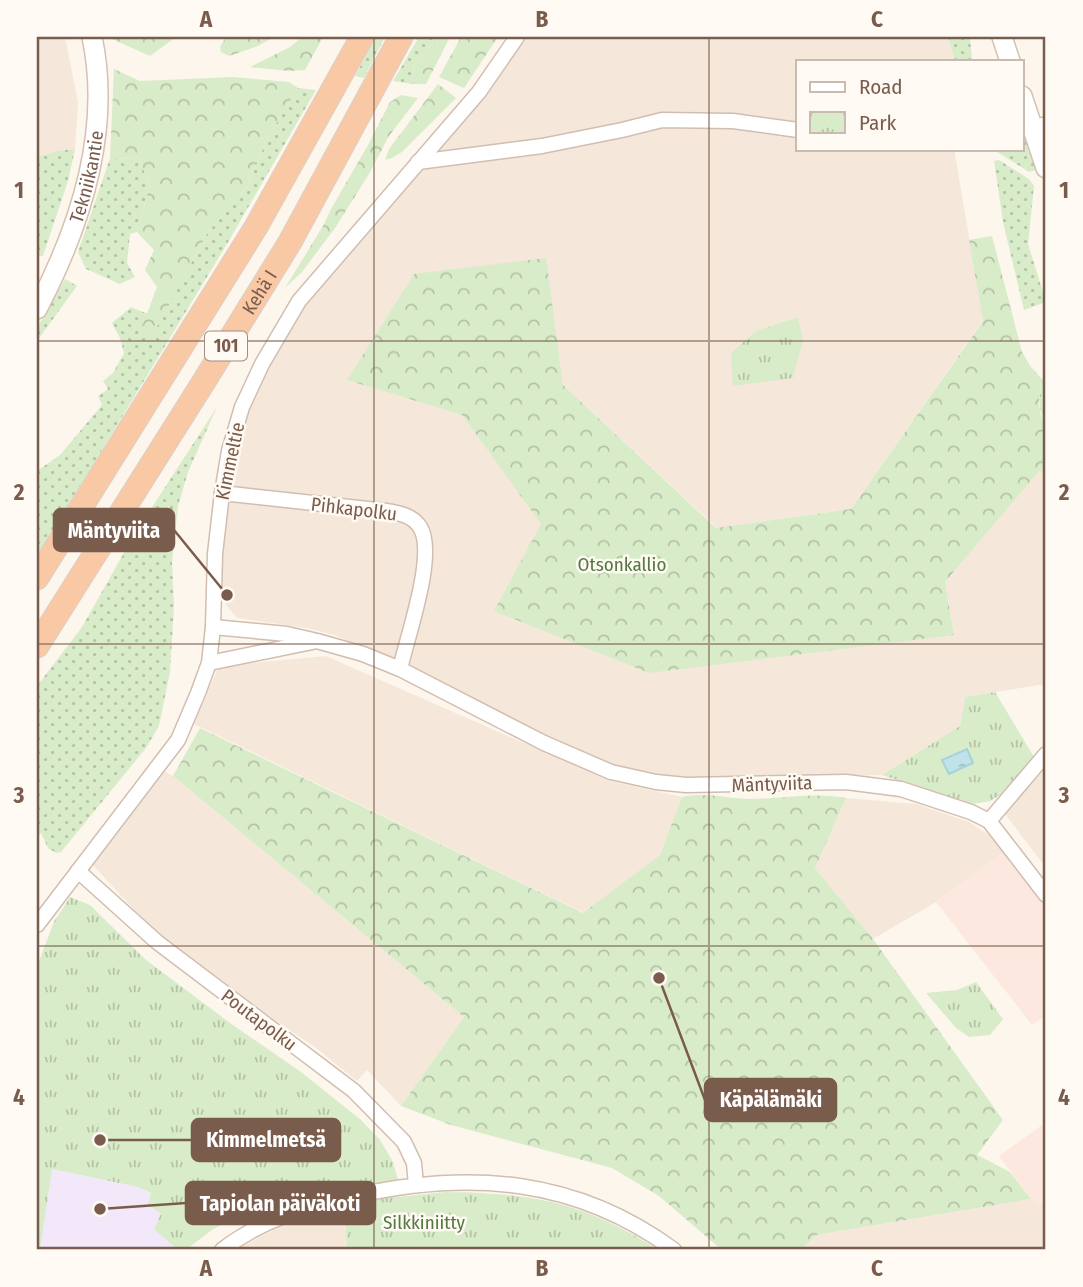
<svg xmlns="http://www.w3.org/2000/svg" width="1083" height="1287" font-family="'Fira Sans Condensed',sans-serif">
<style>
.residential{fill:#f5e8da}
.commercial{fill:#fde8e0}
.education{fill:#f3e8fa}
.grass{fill:url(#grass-dots)}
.forest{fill:url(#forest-crowns)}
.park{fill:url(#park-tufts)}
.water{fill:url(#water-ripples);stroke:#a5d3da;stroke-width:2}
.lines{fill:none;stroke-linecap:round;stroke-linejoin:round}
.minor-casing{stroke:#d1beb0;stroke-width:17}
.secondary-casing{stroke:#d6c0b0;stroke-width:22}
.trunk-casing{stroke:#dad1cd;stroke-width:25}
.minor{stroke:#fff;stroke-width:14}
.secondary{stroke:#fff;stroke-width:19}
.trunk{stroke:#f9c8a4;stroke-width:23}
.grid{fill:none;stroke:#7a5c4d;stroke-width:2;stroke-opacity:0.55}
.labels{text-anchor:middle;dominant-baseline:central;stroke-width:5;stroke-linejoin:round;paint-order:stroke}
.shield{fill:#fffaf3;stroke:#a28b7f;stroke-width:2}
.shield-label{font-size:18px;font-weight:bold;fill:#7a5c4d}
.street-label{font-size:19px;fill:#7a5c4d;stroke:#fffaf3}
.park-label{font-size:19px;fill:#537a41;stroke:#fffaf3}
.leader{fill:none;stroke:#7a5c4d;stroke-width:2.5}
.callout-dot{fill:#7a5c4d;stroke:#fffaf3;stroke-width:2.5}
.callout{fill:#7a5c4d;stroke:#7a5c4d;stroke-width:2.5}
.callout-label{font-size:21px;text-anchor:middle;font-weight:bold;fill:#fff}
.neatline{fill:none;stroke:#7a5c4d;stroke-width:2.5}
.grid-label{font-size:23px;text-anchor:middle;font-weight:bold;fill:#7a5c4d}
</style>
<defs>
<pattern id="grass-dots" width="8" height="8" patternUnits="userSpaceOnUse" patternTransform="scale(1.75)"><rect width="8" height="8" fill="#d8ecc9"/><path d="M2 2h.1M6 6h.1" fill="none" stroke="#b4c2a5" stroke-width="1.8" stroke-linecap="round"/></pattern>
<pattern id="forest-crowns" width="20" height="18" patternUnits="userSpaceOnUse" patternTransform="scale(1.75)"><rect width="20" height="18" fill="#d8ecc9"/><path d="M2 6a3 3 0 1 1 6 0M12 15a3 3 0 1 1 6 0" fill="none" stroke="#b4c2a5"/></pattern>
<pattern id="park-tufts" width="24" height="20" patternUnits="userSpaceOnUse" patternTransform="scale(1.75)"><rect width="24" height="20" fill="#d8ecc9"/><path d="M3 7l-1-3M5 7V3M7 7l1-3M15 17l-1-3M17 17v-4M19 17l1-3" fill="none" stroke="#b4c2a5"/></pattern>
<pattern id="water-ripples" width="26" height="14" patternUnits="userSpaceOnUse" patternTransform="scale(1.75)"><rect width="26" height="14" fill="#bfe3e8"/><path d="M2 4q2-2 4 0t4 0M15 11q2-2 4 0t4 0" fill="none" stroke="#a0bbbe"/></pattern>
</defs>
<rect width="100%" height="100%" fill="#fdf6ec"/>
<g class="residential">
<path d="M37,37h28l13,65 -3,47 -18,2 -20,6z"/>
<path d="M516,37h432l7,24h-157v88h158l-1,5 28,166 -132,189 -134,19 -154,-143 -18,-127 -197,122 114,35 80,110 -47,87 459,22 -9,-52 95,-113 6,7v208l-81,13 -5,29 -78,49 -197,4 -79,-14 -192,-95 -80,-35 -27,-7 -70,-10 -12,-14 -4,-12 1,-99 20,-86 57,-106z"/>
<path d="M326,656l284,125 72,16 -22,58 -76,58 -390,-189 25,-58z"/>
<path d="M1046,768v100l-41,-54z"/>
<path d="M160,769l13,7 291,241 -63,89 -34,-36 -10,11 -41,-33 -108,-73 -59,-49 -59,-64z"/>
<path d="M846,798l70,6 53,18 41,26 -74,54 -63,37 -58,-71z"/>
<path d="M1031,1199l15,8v43h-245l15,-15z"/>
<path d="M344,1205l3,45h-113l84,-42z"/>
</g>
<g class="commercial">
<path d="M1010,848l36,47v121l-14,9 -96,-123z"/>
<path d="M1046,1122v85l-15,-8 -32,-43z"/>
</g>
<path class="education" d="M51,1169l87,18 13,6 22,51 5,6h-138z"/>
<g class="grass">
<path d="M376,37h9l-21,41 -9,-2z"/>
<path d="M419,37h19l-24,28 -2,19 -19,-3z"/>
<path d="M948,37h22l2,24h-17z"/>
<path d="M298,88l18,2 -89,154 -190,313v-86l23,-16 42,-50 -4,-9 10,-7 -5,-8 10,-8 11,-20 -4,-15 -8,-15 19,-16 17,7 -9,21 11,4 58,-107 39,-45 22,-52z"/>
<path d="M1022,127l14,43 -7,2 -35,-22 28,-1z"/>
<path d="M75,149l-7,32 -25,75h-6v-99l20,-6z"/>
<path d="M110,158l29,1 11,26 -13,47 -7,2 -3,29 8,14 -15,7 -34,-15 -8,-17z"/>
<path d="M999,160l30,19 5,7 -6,58 18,58 -22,8 -21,-88 -9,-61z"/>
<path d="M65,279l12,7 -40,55v-13z"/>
<path d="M1041,378l5,4v42c-9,-14 -6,-30 -5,-46z"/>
<path d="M217,407l-29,65 -10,34 -6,56 2,45 -4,65 -11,54 -13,22 -85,104 -5,1 -8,-5 -7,-15 -4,4v-151l45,-59 52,-92z"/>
</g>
<g class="forest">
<path d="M111,37h65l-26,19 -38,-17z"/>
<path d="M226,37h48l-16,9 -29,10 -8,-4 -1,-5z"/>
<path d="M302,37h21l-18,33 -16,1 -39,-4 40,-20z"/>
<path d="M438,37h12l-24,47h-14l2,-19z"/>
<path d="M461,37h37l-34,51 -25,-11z"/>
<path d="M114,69l26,12 93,-4 56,5 9,6 -29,47 -22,52 -39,45 -58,108 -11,-5 18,-48 -12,-17 9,-20 -17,-18 13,-47 -11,-26 -29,-1z"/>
<path d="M438,84l18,14 -54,54 -10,6 -7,2 4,-11z"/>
<path d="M401,95l17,3 -29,38 -20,38 -34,54 -33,44 -17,16 38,-62 8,-17 37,-64 22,-43z"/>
<path d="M992,236l30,116 9,15 10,11 -2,26 2,12 5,8v52l-6,-6 -95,112 9,53 -305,38 -155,-62 47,-87 -79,-109 -115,-35 67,-106 132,-16 17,127 153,143 135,-19 132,-188 -14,-81z"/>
<path d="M200,728l383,185 77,-58 22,-58c22,-5 43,1 66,2 33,0 65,-7 98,-1l-31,70 58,71 130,181 -26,35 33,17 21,27 -215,36 -15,15h-79l-63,-54 -47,-28 -161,-43 -50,-19 63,-89 -291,-241z"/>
</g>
<g class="park">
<path d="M798,317l5,23 -10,38 -60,8 -2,-33 25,-22z"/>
<path d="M995,692l39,65 -34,38 -10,6 -17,3 -91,-29 78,-49 5,-29z"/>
<path d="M70,897l20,8 56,55 84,63 71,49 60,48 19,20 12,20 6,19 -76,17 -27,10 -3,-5 -25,-2 -55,31 -24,18 -10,2 -24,-21 7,-15 -13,-10 3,-11 -13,-6 -86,-18 -12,81h-3v-284l17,-44z"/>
<path d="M976,982l27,37 -13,16 -21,2 -13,-9 -30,-35 31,-3z"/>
<path d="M445,1192c87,1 139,10 213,58h-311l-3,-45 43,-7z"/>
</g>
<path class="water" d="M967,749l6,14 -24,11 -7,-14z"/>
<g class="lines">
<defs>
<g id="minor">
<path d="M1033,128l13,-4"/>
<path d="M418,162l124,-16 80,-16 40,-10 71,1 65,9"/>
<path d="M222,493l164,18c13,2 26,4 34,16 17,27 -13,110 -20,142"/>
<path d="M213,627l74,7 26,6"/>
<path d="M209,663l108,-22 46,13 37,15 144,74 67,29 45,10 30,3 160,-3 55,7 70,23 18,9 57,74"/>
<path d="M989,821l57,-67"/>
<path d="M78,871l79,71 197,149 50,51 10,21 2,22"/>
<path d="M37,925l141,-185 20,-47 11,-30 4,-36 2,-73 7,-61 7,-42 13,-44 20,-43 37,-63 180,-209 38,-55"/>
<path d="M222,1250c39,-30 85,-44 132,-54 116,-26 222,-18 320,54"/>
</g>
<g id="secondary">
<path d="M1002,37l8,24"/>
<path d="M1022,96l24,72"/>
<path id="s1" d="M37,309c43,-82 75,-178 55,-272"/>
</g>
<g id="trunk">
<path d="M37,578l219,-351 106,-190"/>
<path id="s2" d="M37,646l166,-263 87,-141 111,-205"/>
</g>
</defs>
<use href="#minor" class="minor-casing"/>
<use href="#secondary" class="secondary-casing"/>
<use href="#trunk" class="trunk-casing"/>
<use href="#minor" class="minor"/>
<use href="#secondary" class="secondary"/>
<use href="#trunk" class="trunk"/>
</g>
<path class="grid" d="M374,37v1213M709,37v1213M37,341h1009M37,644h1009M37,946h1009"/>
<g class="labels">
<rect class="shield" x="205" y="331.5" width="42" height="29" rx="5"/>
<g class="shield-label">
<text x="226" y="346">101</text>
</g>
<g class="street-label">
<text stroke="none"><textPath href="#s1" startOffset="142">Tekniikantie</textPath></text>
<text stroke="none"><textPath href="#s2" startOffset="418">Kehä I</textPath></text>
<text transform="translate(230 461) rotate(-78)">Kimmeltie</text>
<text transform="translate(354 509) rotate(7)">Pihkapolku</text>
<text transform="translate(772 784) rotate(-2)">Mäntyviita</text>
<text transform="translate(259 1020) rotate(37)">Poutapolku</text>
</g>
<g class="park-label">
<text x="622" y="564">Otsonkallio</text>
<text x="424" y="1222">Silkkiniitty</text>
</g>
</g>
<path class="leader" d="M227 595L174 530M659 978L705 1100M100 1140L192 1140M100 1209L186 1203"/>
<g class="callout-dot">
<circle cx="227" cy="595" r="7"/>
<circle cx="659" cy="978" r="7"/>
<circle cx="100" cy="1140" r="7"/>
<circle cx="100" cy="1209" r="7"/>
</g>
<g class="callout">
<rect x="54" y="509" width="120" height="42" rx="7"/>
<rect x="705" y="1079" width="131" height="42" rx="7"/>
<rect x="192" y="1119" width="148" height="42" rx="7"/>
<rect x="186" y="1182" width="189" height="42" rx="7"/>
</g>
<g class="callout-label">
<text x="114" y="538">Mäntyviita</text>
<text x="771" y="1107">Käpälämäki</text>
<text x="266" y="1147">Kimmelmetsä</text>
<text x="280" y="1211">Tapiolan päiväkoti</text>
</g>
<rect width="1083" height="1287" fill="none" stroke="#fffaf3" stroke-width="77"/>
<rect x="796" y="60" width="228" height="91" fill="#fffaf3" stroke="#cabbb1" stroke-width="2"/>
<rect x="810" y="82" width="35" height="10" fill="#ffffff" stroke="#cabbb1" stroke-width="2"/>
<text x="859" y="94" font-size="21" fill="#7a5c4d">Road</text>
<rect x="810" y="112" width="35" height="21" fill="url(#park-tufts)" stroke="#cabbb1" stroke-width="2"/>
<text x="859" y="130" font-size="21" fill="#7a5c4d">Park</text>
<rect x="38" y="38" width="1006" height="1210" class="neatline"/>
<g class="grid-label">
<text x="206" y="27">A</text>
<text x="542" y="27">B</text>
<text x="877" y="27">C</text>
<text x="19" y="198">1</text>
<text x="1064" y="198">1</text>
<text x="19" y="500">2</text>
<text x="1064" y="500">2</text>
<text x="19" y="803">3</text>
<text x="1064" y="803">3</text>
<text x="19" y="1105">4</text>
<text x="1064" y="1105">4</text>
<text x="206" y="1276">A</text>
<text x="542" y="1276">B</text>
<text x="877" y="1276">C</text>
</g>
</svg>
